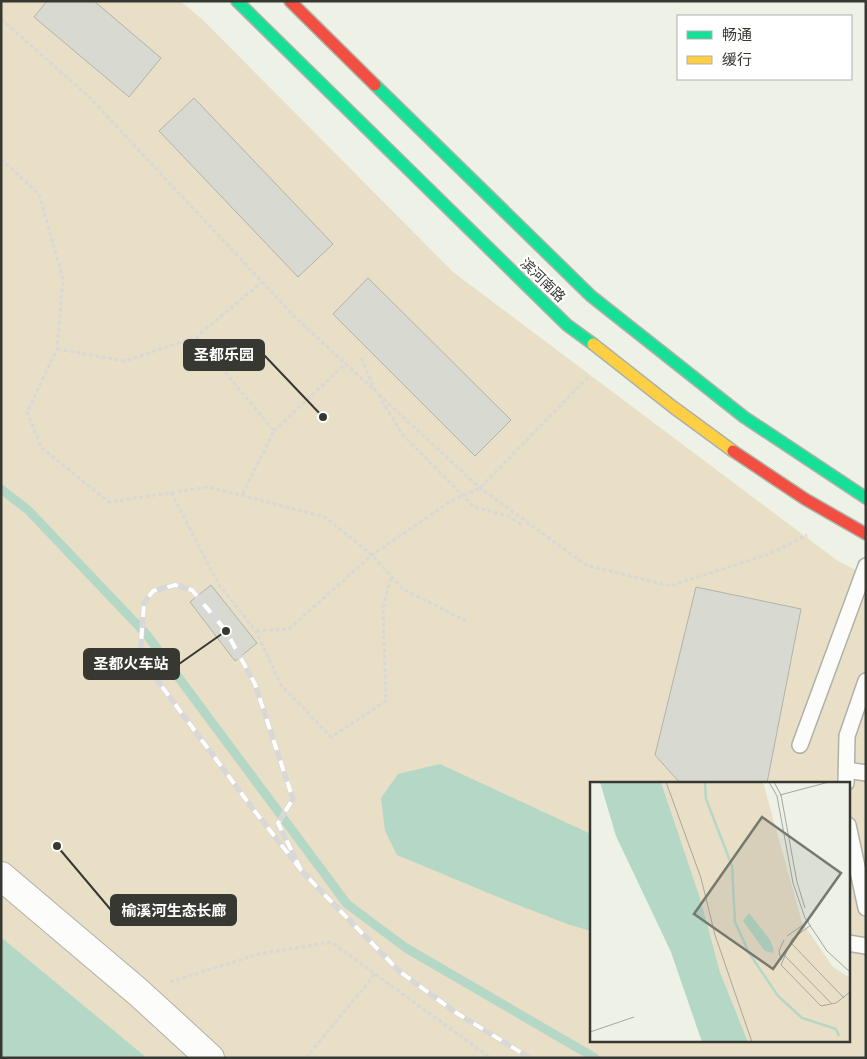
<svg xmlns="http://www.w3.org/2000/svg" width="867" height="1059" font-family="'Archivo Narrow','Noto Sans SC',sans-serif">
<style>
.green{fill:#e9dfc7;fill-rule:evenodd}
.water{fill:#b4d7c6}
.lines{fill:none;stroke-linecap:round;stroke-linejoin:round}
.stream{stroke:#b4d7c6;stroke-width:9}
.building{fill:#d8d9d0;stroke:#b1b2aa}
.lane-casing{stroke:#aeb1a8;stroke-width:18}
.street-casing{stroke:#aeb1a8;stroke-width:30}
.fast-casing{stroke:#aeb1a8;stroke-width:14}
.slow-casing{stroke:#aeb1a8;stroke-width:14}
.jam-casing{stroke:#aeb1a8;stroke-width:14}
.path{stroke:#d8d9d6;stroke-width:3;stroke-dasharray:4 2.5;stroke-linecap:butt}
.lane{stroke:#fcfdfb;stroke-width:15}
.street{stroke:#fcfdfb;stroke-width:28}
.fast{stroke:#16e098;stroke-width:11}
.slow{stroke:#ffcf43;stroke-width:11}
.jam{stroke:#f24e42;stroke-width:11}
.rail-casing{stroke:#d8d8d6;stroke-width:5.5}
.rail{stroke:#fff;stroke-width:4;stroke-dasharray:11;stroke-linecap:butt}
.labels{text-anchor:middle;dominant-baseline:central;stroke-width:4.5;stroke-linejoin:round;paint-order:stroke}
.street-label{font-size:14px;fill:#363831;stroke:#fff}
.inset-river{fill:none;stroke:#b4d7c6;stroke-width:2.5}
.inset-road{fill:none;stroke:#a4a79e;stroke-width:1}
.view{fill:#767970;fill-opacity:0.15;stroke:#767970;stroke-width:2.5}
.inset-edge{fill:none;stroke:#363831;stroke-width:2.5}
.leader{fill:none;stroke:#363831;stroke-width:2}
.callout-dot{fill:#363831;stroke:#fff;stroke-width:2}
.callout{fill:#363831;stroke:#363831;stroke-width:2}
.callout-label{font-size:15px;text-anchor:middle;font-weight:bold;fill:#fff}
</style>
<rect width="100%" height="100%" fill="#edf1e6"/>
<path class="green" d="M1,1h179l22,18 251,253 385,289 28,14v483h-719l-146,-121zM591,783h257v257h-257z"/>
<g class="water">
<path d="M440,764l151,70v97l-24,-7 -74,-29 -96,-40 -12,-24 -4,-33 17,-24z"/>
<path d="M1,937l146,121h-146z"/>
</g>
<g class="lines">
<path class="stream" d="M1,489l27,21 119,125 200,269 59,44 189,110"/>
</g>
<g class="building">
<path d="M47,1h47l67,57 -32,39 -95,-80z"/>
<path d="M194,98l139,146 -35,33 -139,-146z"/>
<path d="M368,278l143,142 -36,36 -142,-142z"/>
<path d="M211,585l46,58 -22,18 -45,-59z"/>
<path d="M696,587l105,22 -34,174h-87l-25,-28z"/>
</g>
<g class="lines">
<defs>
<g id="lane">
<path d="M800,745l66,-179"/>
<path d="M847,770l19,3"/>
<path d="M846,783l1,-47 19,-55"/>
<path d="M848,825l18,83"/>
<path d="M848,943l18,3"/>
</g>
<path id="street" d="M1,876l137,116 72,66"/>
<g id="fast">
<path d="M237,1l330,324 26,19"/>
<path d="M375,85l216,211 153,121 122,81"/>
</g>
<path id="slow" d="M593,344l80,63 60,44"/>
<g id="jam">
<path d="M290,1l85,84"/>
<path d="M733,451l72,48 61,35"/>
</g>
</defs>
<use href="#lane" class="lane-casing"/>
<use href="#street" class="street-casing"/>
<use href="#fast" class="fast-casing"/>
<use href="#slow" class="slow-casing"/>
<use href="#jam" class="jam-casing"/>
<g class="path">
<path d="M1,19l87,77 206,220 186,172 106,77 84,21 99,-32 38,-19"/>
<path d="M1,159l38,35 24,85 -6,70 -30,63 15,36 67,54 100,-15 116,30 47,38 31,34 65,33"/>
<path d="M196,337l78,94 -32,64"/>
<path d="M57,349l68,12 71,-24 66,-55"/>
<path d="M361,358l14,32"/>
<path d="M378,395l25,40 71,72 34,9 14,9"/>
<path d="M274,431l72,-68"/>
<path d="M171,492l48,93 37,46 25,54 50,52 55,-36 -3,-94 8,-29"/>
<path d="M256,631l33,-2 83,-74 79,-54 29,-13 108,-111"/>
<path d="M170,982l89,-28 72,-12 160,116"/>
<path d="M306,1058l69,-84"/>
</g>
<use href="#lane" class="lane"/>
<use href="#street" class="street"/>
<use href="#fast" class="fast"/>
<use href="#slow" class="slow"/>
<use href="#jam" class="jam"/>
<defs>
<path id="rail" d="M301,870l-23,-47 15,-24 -38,-115 -29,-53 -34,-41 -17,-5 -22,6 -9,12 -4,54 110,148 51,65 17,18 81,83 56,41 75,46"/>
</defs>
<use href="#rail" class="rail-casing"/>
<use href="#rail" class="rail"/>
</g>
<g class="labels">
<g class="street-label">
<text transform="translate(543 280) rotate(44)">滨河南路</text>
</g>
</g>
<g transform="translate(590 782)">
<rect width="260" height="260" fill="#edf1e6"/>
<path d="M71,0h102l39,140 31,45 17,11v64h-102l-28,-70 -19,-71z" fill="#e9dfc7"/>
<path d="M10,0h61l40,119 19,71 28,70h-46l-31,-90 -55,-116zM159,131l21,27 4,10 -2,3 -7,-2 -22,-30z" fill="#b4d7c6"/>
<path class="inset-river" d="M115,0l1,17 26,67 3,56 14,31 29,43 24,22 34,11 3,7"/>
<path class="inset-road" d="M76,0l35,96 14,57 37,107M179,0l8,14 16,87 12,35 22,33 23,21M184,0l7,13 16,87 8,26M190,13l49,-13M221,143l-19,14 -11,26 40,41 15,-3 14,-11M197,154l22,-15M200,160l54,56M193,172l49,50M191,178l-2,-9 5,-11M0,250l44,-15"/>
<path class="view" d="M172,35l79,56 -68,96 -79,-55z"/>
<rect width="260" height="260" class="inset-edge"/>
</g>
<path class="leader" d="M323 417L264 355M226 631L179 664M57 846L111 910"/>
<g class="callout-dot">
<circle cx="323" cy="417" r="5"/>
<circle cx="226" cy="631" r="5"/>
<circle cx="57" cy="846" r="5"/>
</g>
<g class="callout">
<rect x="184" y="340" width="80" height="30" rx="5"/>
<rect x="84" y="649" width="95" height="30" rx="5"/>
<rect x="111" y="895" width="125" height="30" rx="5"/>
</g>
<g class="callout-label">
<text x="224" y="360">圣都乐园</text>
<text x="131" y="669">圣都火车站</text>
<text x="174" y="916">榆溪河生态长廊</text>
</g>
<rect width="867" height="1059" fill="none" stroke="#363831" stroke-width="5"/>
<rect x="677" y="15" width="175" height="65" fill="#ffffff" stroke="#afafad"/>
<rect x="687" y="31" width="25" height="8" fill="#16e098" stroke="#afafad"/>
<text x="722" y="40" font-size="15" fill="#363831">畅通</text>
<rect x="687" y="56" width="25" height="8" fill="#ffcf43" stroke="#afafad"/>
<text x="722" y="65" font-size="15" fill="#363831">缓行</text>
</svg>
